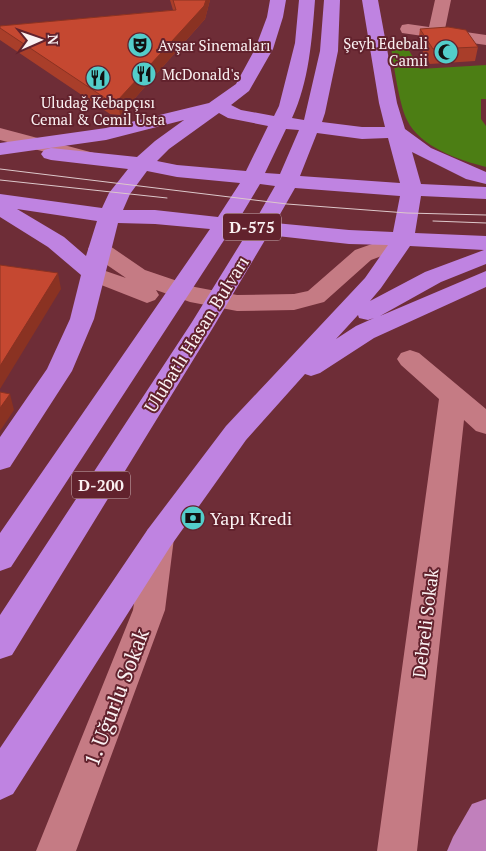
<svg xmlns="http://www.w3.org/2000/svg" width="486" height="851" font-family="'PT Serif',serif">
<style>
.green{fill:#4c7e14}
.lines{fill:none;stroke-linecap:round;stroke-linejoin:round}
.minor{fill:#c57b84;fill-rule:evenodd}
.major{fill:#c180bc;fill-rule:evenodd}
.highway{fill:#bf83e1;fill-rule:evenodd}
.tram{stroke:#ddc8cb;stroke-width:1}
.wall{fill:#a93e2a}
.shaded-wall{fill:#8a3222}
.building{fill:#c54831;stroke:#8a3222}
.labels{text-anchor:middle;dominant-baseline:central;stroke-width:4;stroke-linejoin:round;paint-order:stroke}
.far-poi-label{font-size:15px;fill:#faf1f2;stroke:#62222d;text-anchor:start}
.shield{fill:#62222d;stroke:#ccb3b7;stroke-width:1}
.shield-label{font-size:16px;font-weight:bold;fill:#faf1f2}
.street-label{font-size:18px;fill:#faf1f2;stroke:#62222d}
.poi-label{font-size:18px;fill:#faf1f2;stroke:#62222d;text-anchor:start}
.near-street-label{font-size:21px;fill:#faf1f2;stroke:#62222d}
</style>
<rect width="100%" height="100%" fill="#6e2d37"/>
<path class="green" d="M391,47h16l13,22 66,-4v34h-5v20l5,7v41c-27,-7 -66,-20 -79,-47 -8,-16 -13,-54 -16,-73z"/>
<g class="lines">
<g class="minor">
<path d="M435,0h16l-6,29 41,6v10l-84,-12 -2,-4 2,-4 6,-1 21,3z"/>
<path d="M0,128l94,25 3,4 -3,4 -7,2 -87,-23z"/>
<path d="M403,233l8,2 3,5 -3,5 -40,15 -47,42 -30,8 -57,1 -47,-9 -34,-12 3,5 -4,5 -8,3 -61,-24 -4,-5 4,-5 8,-2 32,11 -35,-24 -3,-5 3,-5 8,-2 8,2 38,26 50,17 42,8 57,-1 14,-3 47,-41z"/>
<path d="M410,350l9,3 67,56v25l-10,-3 -12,-11 -47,431h-40l62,-452 -38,-34 -4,-6 4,-6z"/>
<path d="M159,526l11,3 4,9 -9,72 -89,241h-40l97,-241 11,-72 4,-9z"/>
</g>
<path class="major" d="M486,799v52h-39l6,-14 19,-33z"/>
<path class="highway" d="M270,0h16l-3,17 -10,32 -24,42 -18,14 10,5 33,6 5,-10 16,-63 4,-43h16c-3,39 -6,82 -23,118l12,2 16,-69 4,-51h16l-2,51 -13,62 -3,9 40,5h23l-6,-24 -17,-103h16l19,103 8,26 26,19 55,24v12l-20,-5 -54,-27 9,32 65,3v12l-65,-3 -6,37 71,3v28l-45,18 -61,34 106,-45v16l-112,51 -54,35 -9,3 -6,-2 -59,66 -76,107 -157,247 -13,6v-52l148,-219 78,-103 139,-148 23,-33 -39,-1 -81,-9 -54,91 -202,329 -12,4v-44l192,-293 55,-89 -17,-2 -219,336 -11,4v-38l210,-304 -55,-5 -37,-1 -24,96 -22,52 -62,96 -10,3v-33l47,-68 23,-50 11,-44 -33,-28 -48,-30v-23l102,14 7,-15 19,-24 -77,-9 -7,-2 -3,-4 3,-4 7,-2 86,9 18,-16 29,-21 -78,20 -106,15v-12l106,-15 103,-25 27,-19 19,-35 12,-32zM219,113l9,5 40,8 -22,45 -69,-6 -20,-4 12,-12zM286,129l13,1 -19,44 -15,-1zM317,133l45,6 26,-1 12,45 -100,-7zM147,171l30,6 63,6 -22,34 -63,-7h-32l7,-16zM260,184l15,2 -20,35 -16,-2zM295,188l105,8 -7,36 -44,-2 -74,-7zM17,209l80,12 -11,35 -22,-19zM410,246l74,4 -59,22 -55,29 11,-13zM358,315l1,3 9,2 6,-2 -18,8 -20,13z"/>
<g class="tram">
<path d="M0,169l287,35 120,9 79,2"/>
<path d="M0,180l167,18"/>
<path d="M433,221l53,2"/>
</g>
</g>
<g class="wall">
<path d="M170,0h40l-5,19 -85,96 -10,-1 -110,-74v-14l173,-16z"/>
<path d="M420,29l58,18 -3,14 -45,3 -12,-21z"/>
</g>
<g class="shaded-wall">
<path d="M206,0h4l-5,19 -85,96 -2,-15z"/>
<path d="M58,273l3,16 -61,100v-23z"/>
<path d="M10,394l4,16 -14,21v-23z"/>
</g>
<g class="building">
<path d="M173,0h33l-2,6 -86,94h-10l-108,-72v-2l176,-16z"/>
<path d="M448,27l18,3 12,17 -45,2 -13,-20z"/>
<path d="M0,265l58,8 -58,93z"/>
<path d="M0,392l10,2 -10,14z"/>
</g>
<defs>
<symbol id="theatre-disc" viewBox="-11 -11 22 22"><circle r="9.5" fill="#53cdca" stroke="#62222d"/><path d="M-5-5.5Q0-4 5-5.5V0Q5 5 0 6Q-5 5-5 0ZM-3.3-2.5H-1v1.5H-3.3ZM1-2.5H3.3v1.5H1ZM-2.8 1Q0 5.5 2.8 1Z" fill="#111"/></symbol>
<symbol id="mosque-disc" viewBox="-11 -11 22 22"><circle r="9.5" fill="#53cdca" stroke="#62222d"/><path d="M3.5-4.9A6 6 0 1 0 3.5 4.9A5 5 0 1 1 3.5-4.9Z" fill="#111"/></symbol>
<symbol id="restaurant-disc" viewBox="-11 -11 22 22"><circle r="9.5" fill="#53cdca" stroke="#62222d"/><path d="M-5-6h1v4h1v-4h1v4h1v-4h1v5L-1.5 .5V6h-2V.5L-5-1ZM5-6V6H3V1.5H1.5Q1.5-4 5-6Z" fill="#111"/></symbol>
<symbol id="bank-disc" viewBox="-11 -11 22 22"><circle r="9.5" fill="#53cdca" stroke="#62222d"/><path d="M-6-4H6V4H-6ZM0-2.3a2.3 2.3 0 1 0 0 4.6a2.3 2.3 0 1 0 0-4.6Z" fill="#111"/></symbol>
</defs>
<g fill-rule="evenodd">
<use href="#theatre-disc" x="126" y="31" width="28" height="28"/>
<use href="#mosque-disc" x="432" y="38" width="28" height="28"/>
<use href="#restaurant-disc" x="130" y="60" width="28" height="28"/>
<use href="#restaurant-disc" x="84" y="64" width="28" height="28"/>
<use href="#bank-disc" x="179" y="504" width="28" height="28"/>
</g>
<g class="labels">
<g class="far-poi-label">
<text x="428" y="43" text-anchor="end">Şeyh Edebali<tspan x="428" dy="17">Camii</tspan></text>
<text x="158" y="45">Avşar Sinemaları</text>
<text x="162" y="74">McDonald's</text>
<text x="98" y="102" text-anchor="middle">Uludağ Kebapçısı<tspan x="98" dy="17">Cemal &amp; Cemil Usta</tspan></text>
</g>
<g class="shield">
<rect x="223" y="213.5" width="58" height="27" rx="4"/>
<rect x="72" y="471.5" width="58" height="27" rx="4"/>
</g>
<g class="shield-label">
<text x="252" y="227">D-575</text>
<text x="101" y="485">D-200</text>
</g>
<g class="street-label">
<text transform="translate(196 334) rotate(-58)">Ulubatlı Hasan Bulvarı</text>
<text transform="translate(425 623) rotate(-83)">Debreli Sokak</text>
</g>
<g class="poi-label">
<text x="210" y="518">Yapı Kredi</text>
</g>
<g class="near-street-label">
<text transform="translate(116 697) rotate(-69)">1. Uğurlu Sokak</text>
</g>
</g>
<g transform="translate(40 40) rotate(88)" stroke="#62222d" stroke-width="4" paint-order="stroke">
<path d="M0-4L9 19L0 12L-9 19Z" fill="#faf1f2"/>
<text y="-8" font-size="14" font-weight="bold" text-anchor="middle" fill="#faf1f2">N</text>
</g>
</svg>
